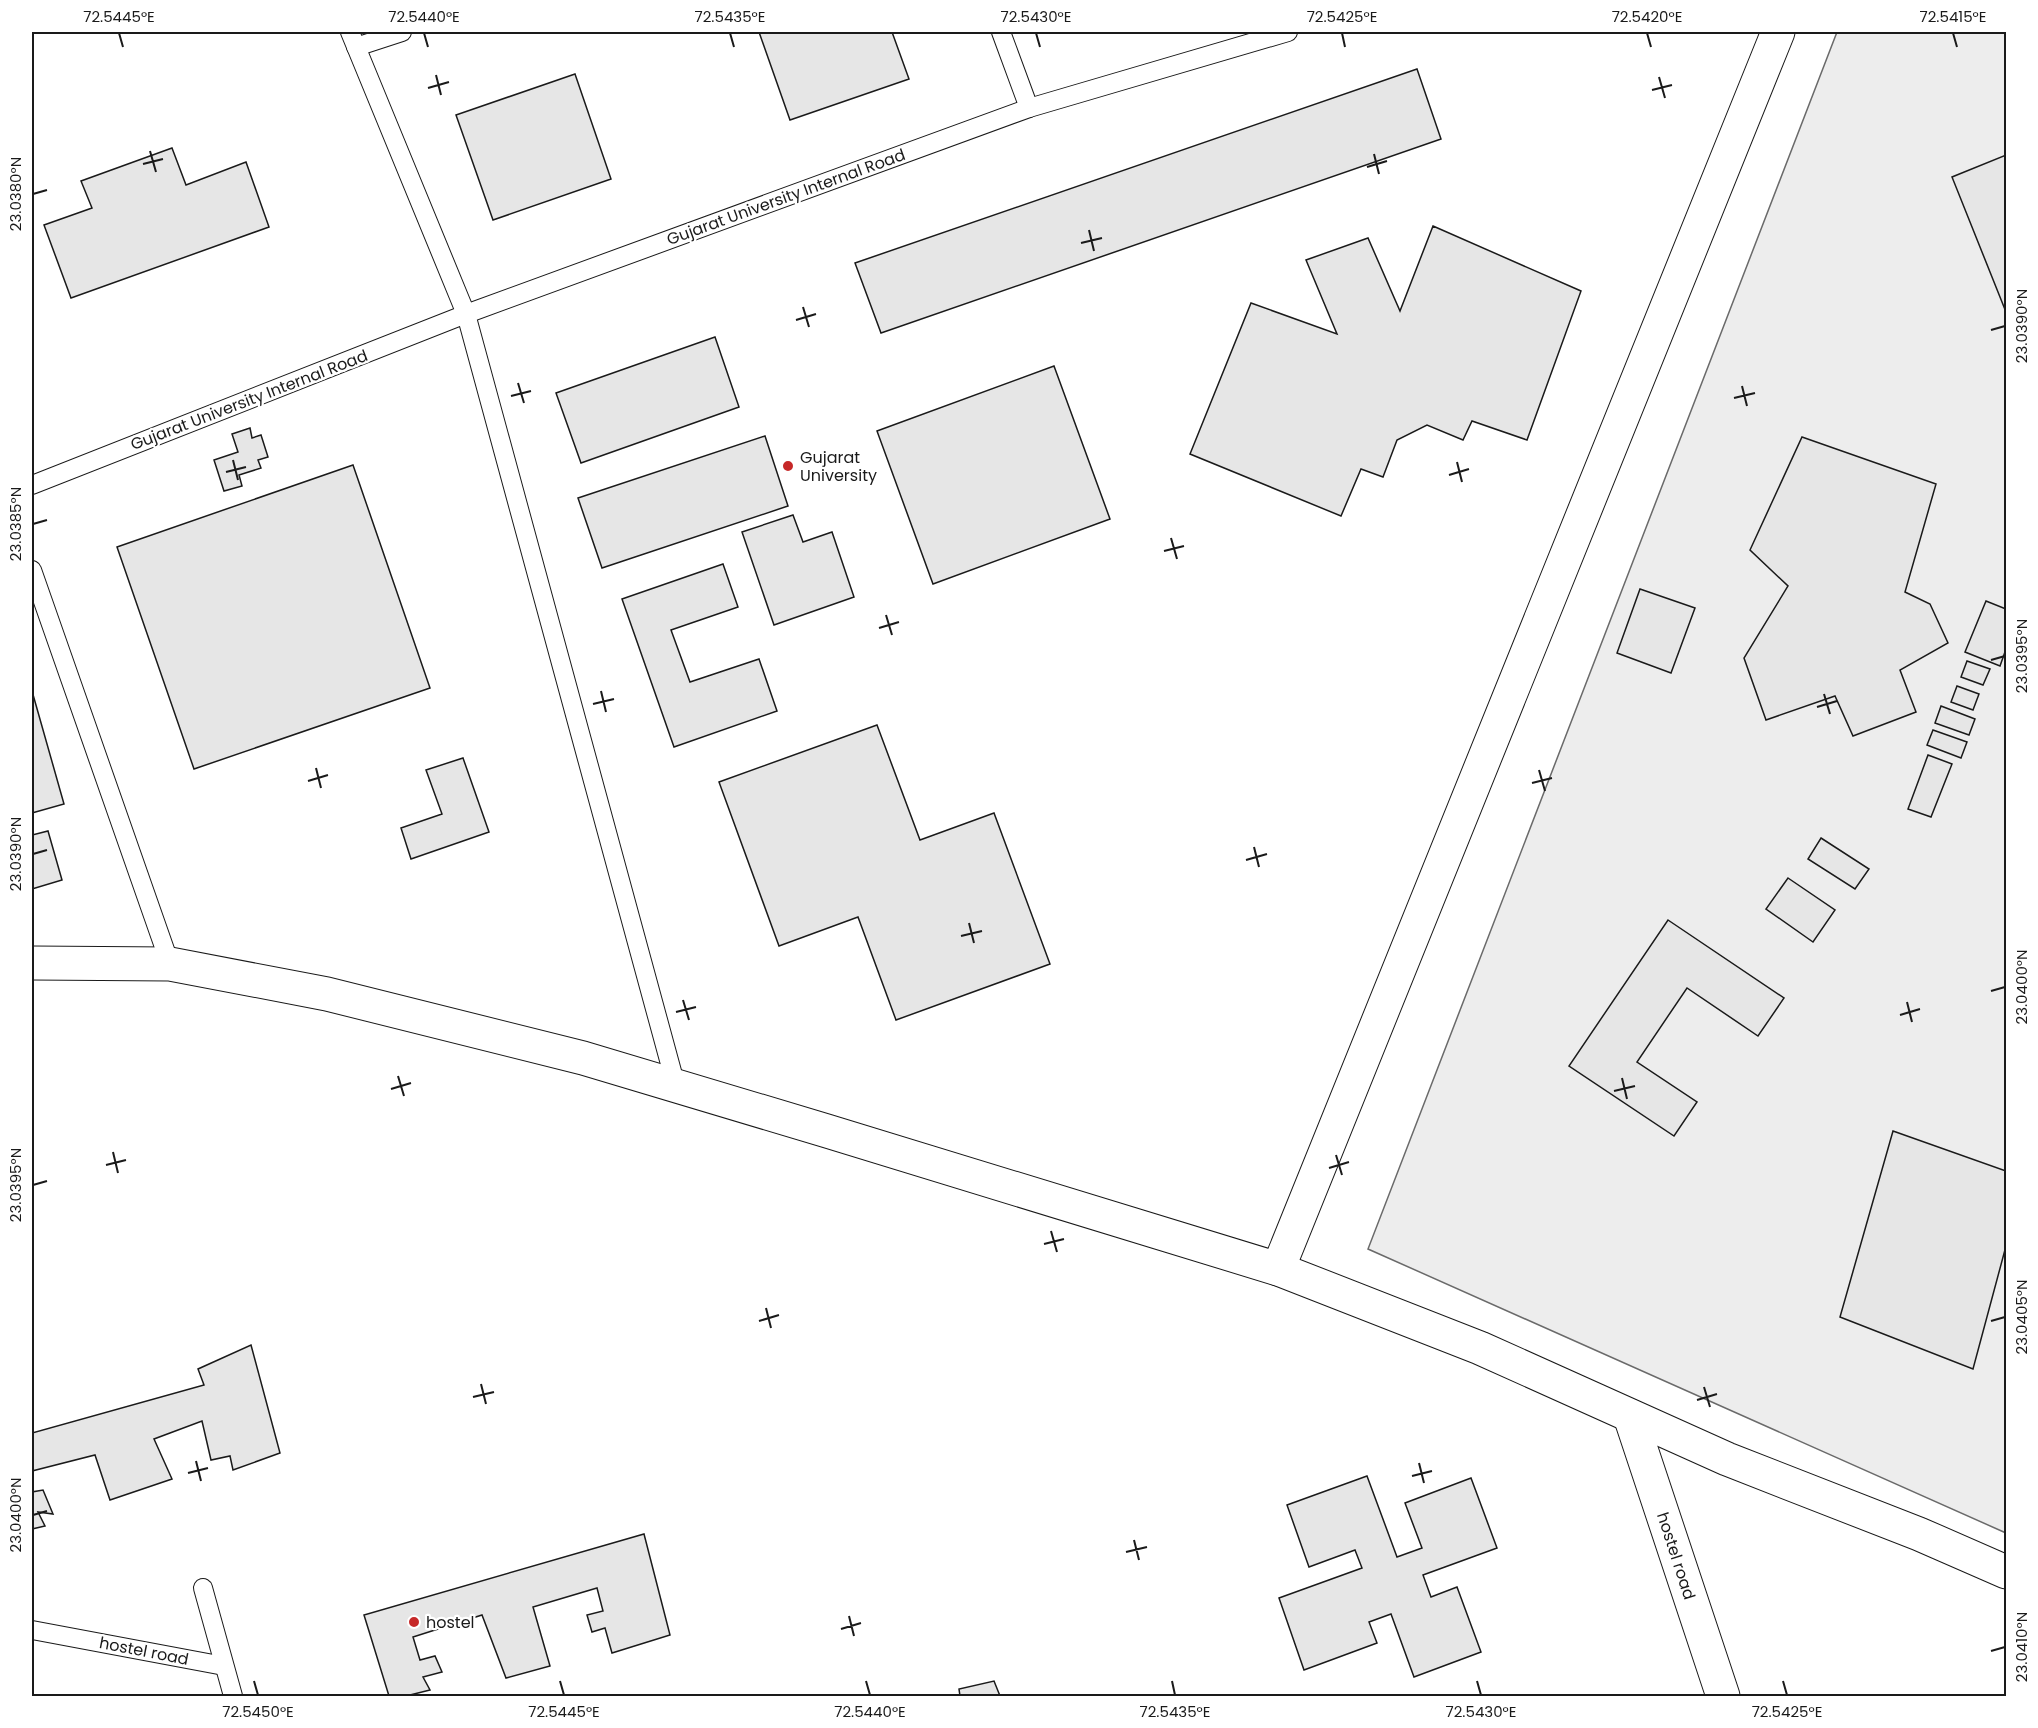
<svg xmlns="http://www.w3.org/2000/svg" width="2038" height="1728" font-family="Poppins,sans-serif">
<style>
.built{fill:#ededed;stroke:#6a6a6a;stroke-width:1.5}
.building{fill:#e6e6e6;stroke:#1a1a1a;stroke-width:1.5}
.lines{fill:none;stroke-linecap:round;stroke-linejoin:round}
.service-casing{stroke:#1a1a1a;stroke-width:20}
.minor-casing{stroke:#1a1a1a;stroke-width:35}
.tertiary-casing{stroke:#1a1a1a;stroke-width:35}
.service{stroke:#fff;stroke-width:18}
.minor{stroke:#fff;stroke-width:33}
.tertiary{stroke:#fff;stroke-width:33}
.ticks{fill:none;stroke:#1a1a1a;stroke-width:2}
.poi-dot{fill:#c62828;stroke:#fff;stroke-width:2}
.labels{text-anchor:middle;dominant-baseline:central;stroke-width:4.5;stroke-linejoin:round;paint-order:stroke}
.street-label{font-size:16px;fill:#1a1a1a;stroke:#fff}
.poi-label{font-size:16px;fill:#1a1a1a;stroke:#fff;text-anchor:start}
.neatline{fill:none;stroke:#1a1a1a;stroke-width:2}
.ticks-label{font-size:15px;text-anchor:middle;fill:#1a1a1a}
</style>
<rect width="100%" height="100%" fill="#fff"/>
<path class="built" d="M1837,32h169v1501l-638,-284z"/>
<g class="building">
<path d="M759,32h133l17,47 -119,41z"/>
<path d="M1417,69l24,70 -560,194 -26,-70z"/>
<path d="M575,74l36,105 -118,41 -37,-105z"/>
<path d="M172,148l14,37 60,-23 23,65 -198,71 -27,-73 48,-17 -11,-27z"/>
<path d="M2006,155v157l-54,-135z"/>
<path d="M1433,226l148,65 -54,149 -55,-19 -9,19 -36,-15 -30,15 -14,37 -22,-8 -20,47 -151,-62 61,-151 86,31 -31,-74 62,-22 32,73z"/>
<path d="M715,337l24,70 -158,56 -25,-70z"/>
<path d="M1054,366l56,153 -177,65 -56,-153z"/>
<path d="M250,428l2,10 9,-3 7,22 -10,3 3,8 -22,7 3,11 -18,5 -10,-31 24,-8 -6,-18z"/>
<path d="M765,436l23,70 -186,62 -24,-70z"/>
<path d="M1802,437l134,47 -31,108 25,12 18,39 -48,27 16,42 -63,24 -18,-40 -69,24 -22,-62 44,-72 -38,-36z"/>
<path d="M353,465l77,223 -236,81 -77,-222z"/>
<path d="M793,515l10,27 29,-10 22,65 -80,28 -32,-93z"/>
<path d="M723,564l15,43 -67,23 19,52 69,-23 18,52 -103,36 -52,-148z"/>
<path d="M1640,589l55,19 -24,65 -54,-20z"/>
<path d="M1986,601l20,8v40l-6,17 -35,-14z"/>
<path d="M1967,661l23,8 -7,16 -22,-8z"/>
<path d="M1957,686l22,8 -6,16 -22,-8z"/>
<path d="M32,691l32,113 -32,9z"/>
<path d="M1941,706l34,13 -6,16 -34,-12z"/>
<path d="M877,725l43,115 74,-27 56,151 -154,56 -38,-103 -79,29 -60,-164z"/>
<path d="M1933,730l34,12 -6,16 -34,-13z"/>
<path d="M1928,755l24,9 -21,53 -23,-8z"/>
<path d="M463,758l26,74 -78,27 -10,-31 41,-14 -16,-44z"/>
<path d="M48,831l14,49 -30,9v-54z"/>
<path d="M1821,838l48,31 -14,20 -47,-30z"/>
<path d="M1788,878l47,32 -22,32 -47,-33z"/>
<path d="M1668,920l116,78 -26,38 -71,-48 -50,74 60,40 -23,34 -105,-70z"/>
<path d="M1893,1131l113,40v75l-33,123 -133,-52z"/>
<path d="M251,1345l29,108 -47,17 -3,-14 -19,4 -9,-39 -48,18 18,40 -62,21 -15,-45 -63,16v-38l172,-48 -6,-16z"/>
<path d="M1367,1476l30,81 25,-9 -17,-45 66,-25 26,70 -74,27 8,22 26,-10 24,65 -67,25 -23,-63 -22,8 8,21 -73,27 -25,-72 83,-30 -7,-18 -46,17 -22,-62z"/>
<path d="M43,1490l10,24 -15,-2 7,14 -13,3v-37z"/>
<path d="M644,1534l26,101 -58,18 -7,-25 -13,4 -5,-17 16,-4 -6,-23 -64,19 17,59 -44,12 -24,-63 -69,22 7,23 15,-4 7,16 -19,5 7,13 -24,6h-17l-25,-81z"/>
<path d="M994,1681l6,15h-40l-1,-7z"/>
</g>
<g class="lines">
<defs>
<g id="service">
<path d="M350,32l116,282 210,772"/>
<path d="M1001,32l28,76"/>
<path d="M356,47l46,-15"/>
<path d="M32,485l434,-171 563,-206 259,-76"/>
<path d="M32,570l138,394"/>
<path d="M203,1588l30,108"/>
<path d="M32,1630l192,36"/>
</g>
<g id="minor">
<path d="M1278,1269l202,79 247,111 192,75 87,38"/>
<path d="M1630,1416l93,280"/>
</g>
<path id="tertiary" d="M32,963l138,1 157,30 256,64 244,73 451,138 500,-1237"/>
</defs>
<use href="#service" class="service-casing"/>
<use href="#minor" class="minor-casing"/>
<use href="#tertiary" class="tertiary-casing"/>
<use href="#service" class="service"/>
<use href="#minor" class="minor"/>
<use href="#tertiary" class="tertiary"/>
</g>
<path class="ticks" d="M119,33l4,14M424,33l4,14M730,33l4,14M1036,33l4,14M1342,33l3,14M1647,33l4,14M1953,33l4,14M436,75l5,20M1659,77l6,21M428,88l21,-6M1652,90l20,-5M150,151l6,21M1374,154l5,20M143,164l20,-5M1367,167l20,-6M33,194l14,-4M1089,230l5,21M1081,243l21,-5M803,307l6,20M796,320l20,-6M1991,330l14,-4M518,383l6,20M1742,386l5,20M511,396l20,-5M1734,398l21,-5M233,460l5,20M1457,462l5,20M226,472l20,-5M1449,475l20,-6M33,524l14,-4M1171,538l6,21M1164,551l20,-5M886,615l6,20M879,628l20,-6M1991,660l14,-4M601,691l5,21M1824,694l6,20M593,704l21,-5M1817,707l20,-6M316,768l5,20M1539,770l6,21M308,781l20,-6M1532,783l20,-5M1254,847l5,20M33,854l14,-4M1246,860l21,-6M969,923l5,20M961,936l21,-5M1991,991l14,-4M683,1000l6,20M1907,1002l5,20M676,1012l20,-5M1900,1015l20,-6M398,1076l6,20M1622,1078l5,21M391,1089l20,-6M1614,1091l21,-5M113,1152l5,21M1336,1155l6,20M106,1165l20,-5M1329,1168l20,-6M33,1185l14,-4M1051,1231l6,21M1044,1244l20,-5M766,1308l5,20M759,1321l20,-6M1991,1321l14,-4M481,1384l5,20M1704,1387l6,20M473,1397l21,-5M1697,1400l20,-6M196,1461l5,20M1419,1463l5,20M188,1473l20,-5M1412,1476l20,-5M33,1515l14,-4M1134,1540l5,20M1126,1552l21,-5M849,1616l5,20M841,1629l20,-6M1991,1651l14,-4M254,1681l4,14M560,1681l4,14M866,1681l4,14M1172,1681l3,14M1477,1681l4,14M1783,1681l4,14"/>
<g class="poi-dot">
<circle cx="788" cy="466" r="6"/>
<circle cx="414" cy="1622" r="6"/>
</g>
<g class="labels">
<g class="street-label">
<text transform="translate(786 197) rotate(-20)">Gujarat University Internal Road</text>
<text transform="translate(249 400) rotate(-21)">Gujarat University Internal Road</text>
<text transform="translate(1676 1556) rotate(72)">hostel road</text>
<text transform="translate(144 1651) rotate(11)">hostel road</text>
</g>
<g class="poi-label">
<text x="800" y="457">Gujarat<tspan x="800" dy="18">University</tspan></text>
<text x="426" y="1622">hostel</text>
</g>
</g>
<rect width="2038" height="1728" fill="none" stroke="#ffffff" stroke-width="66"/>
<rect x="33" y="33" width="1972" height="1662" class="neatline"/>
<g class="ticks-label">
<text x="119" y="22">72.5445°E</text>
<text x="424" y="22">72.5440°E</text>
<text x="730" y="22">72.5435°E</text>
<text x="1036" y="22">72.5430°E</text>
<text x="1342" y="22">72.5425°E</text>
<text x="1647" y="22">72.5420°E</text>
<text x="1953" y="22">72.5415°E</text>
<text transform="translate(16 194) rotate(-90)" y="5">23.0380°N</text>
<text transform="translate(2022 326) rotate(-90)" y="5">23.0390°N</text>
<text transform="translate(16 524) rotate(-90)" y="5">23.0385°N</text>
<text transform="translate(2022 656) rotate(-90)" y="5">23.0395°N</text>
<text transform="translate(16 854) rotate(-90)" y="5">23.0390°N</text>
<text transform="translate(2022 987) rotate(-90)" y="5">23.0400°N</text>
<text transform="translate(16 1185) rotate(-90)" y="5">23.0395°N</text>
<text transform="translate(2022 1317) rotate(-90)" y="5">23.0405°N</text>
<text transform="translate(16 1515) rotate(-90)" y="5">23.0400°N</text>
<text transform="translate(2022 1647) rotate(-90)" y="5">23.0410°N</text>
<text x="258" y="1717">72.5450°E</text>
<text x="564" y="1717">72.5445°E</text>
<text x="870" y="1717">72.5440°E</text>
<text x="1175" y="1717">72.5435°E</text>
<text x="1481" y="1717">72.5430°E</text>
<text x="1787" y="1717">72.5425°E</text>
</g>
</svg>
